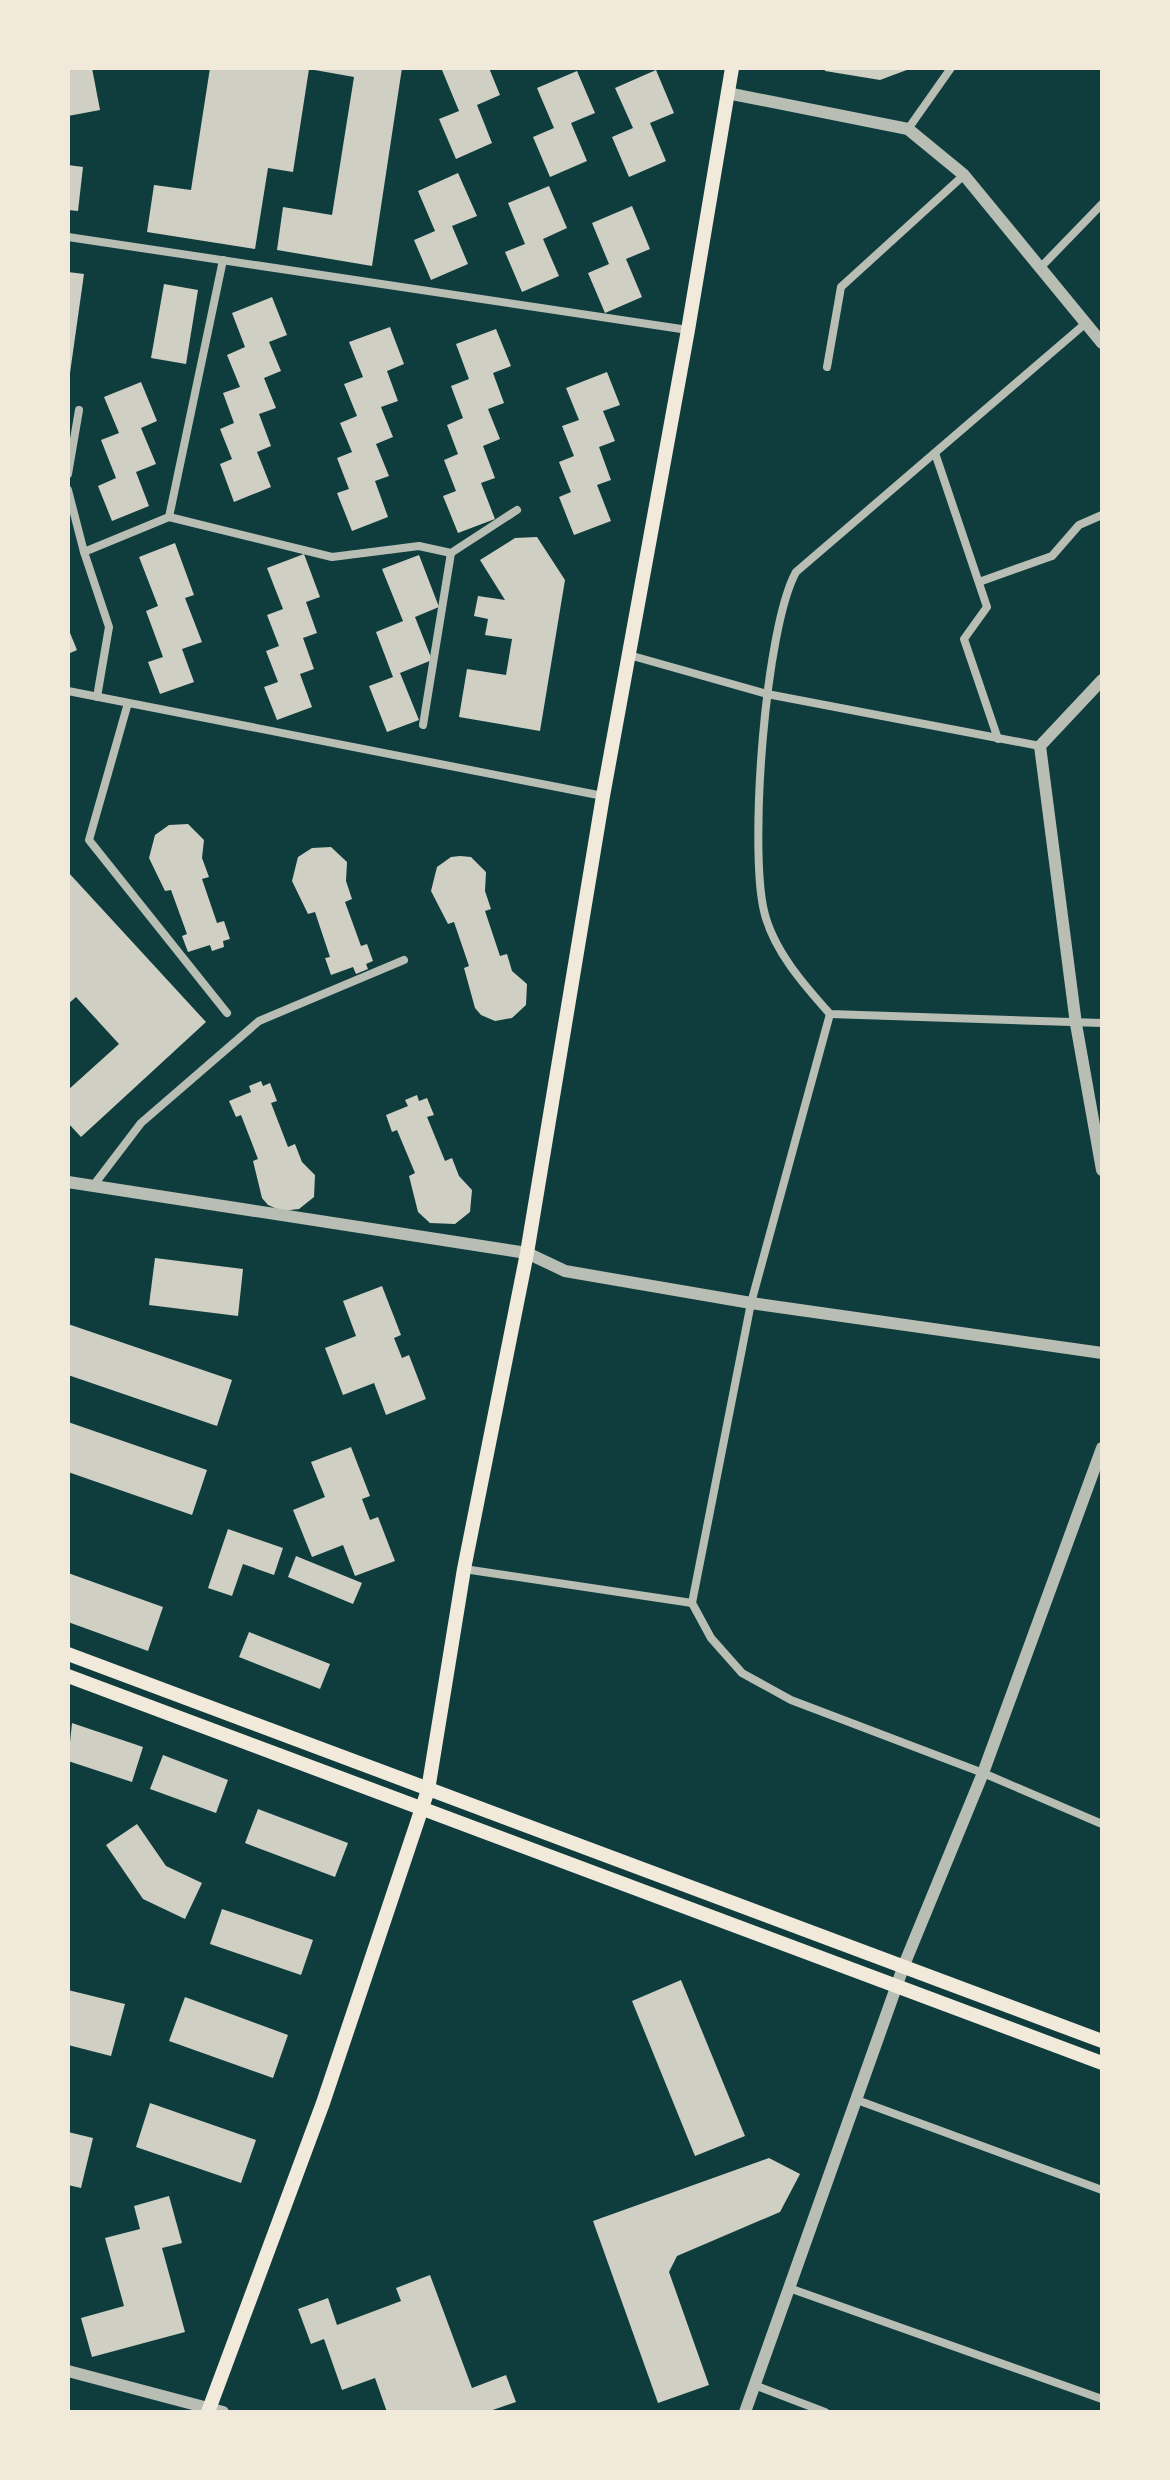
<svg xmlns="http://www.w3.org/2000/svg" width="1170" height="2480" font-family="'DM Sans',sans-serif">
<style>
.building{fill:#cfcfc3}
.lines{fill:none;stroke-linecap:round;stroke-linejoin:round}
.minor{stroke:#b8beb3;stroke-width:8}
.tertiary{stroke:#b8beb3;stroke-width:12}
.secondary{stroke:#f1e9da;stroke-width:14}
</style>
<rect width="100%" height="100%" fill="#0f3d3e"/>
<g class="building">
<path d="M68,68h24l8,42 -32,6z"/>
<path d="M210,68h192l-30,198 -95,-16 6,-43 49,8 22,-138 -45,-8 -16,103 -25,-4 -13,81 -108,-17 7,-47 37,5z"/>
<path d="M446,68h43l11,27 -23,10 15,38 -36,16 -17,-40 20,-8 -17,-41z"/>
<path d="M824,68h88l-32,12 -55,-9z"/>
<path d="M656,70l18,43 -24,10 16,38 -37,16 -17,-40 21,-9 -18,-40z"/>
<path d="M577,71l18,42 -24,10 16,38 -37,16 -17,-40 21,-9 -17,-40z"/>
<path d="M68,165l15,2 -5,44 -10,-1z"/>
<path d="M458,173l19,43 -25,10 16,38 -37,16 -17,-40 21,-9 -17,-40z"/>
<path d="M549,186l18,42 -24,11 16,37 -37,16 -17,-40 20,-8 -17,-41z"/>
<path d="M632,206l18,43 -24,10 16,38 -37,16 -17,-40 21,-9 -17,-41z"/>
<path d="M68,272l16,2 -14,99h-2z"/>
<path d="M164,284l34,6 -12,74 -35,-6z"/>
<path d="M272,297l15,38 -18,7 12,29 -17,7 12,30 -17,6 12,32 -14,6 14,35 -37,15 -14,-38 12,-5 -12,-30 14,-6 -11,-30 17,-6 -13,-32 18,-8 -13,-34z"/>
<path d="M390,327l14,37 -17,7 11,30 -17,6 12,30 -17,7 13,32 -14,5 13,36 -36,14 -15,-38 12,-4 -12,-31 15,-6 -12,-29 17,-7 -13,-32 19,-7 -14,-35z"/>
<path d="M496,329l15,37 -18,7 11,30 -16,6 12,30 -17,7 12,32 -14,5 14,36 -37,14 -15,-37 13,-5 -12,-31 14,-6 -11,-29 16,-7 -12,-32 18,-7 -13,-35z"/>
<path d="M607,372l13,33 -17,6 12,30 -16,6 12,33 -14,5 14,36 -37,14 -15,-38 12,-5 -12,-30 15,-6 -12,-30 17,-6 -13,-32z"/>
<path d="M141,382l16,39 -16,7 15,36 -20,8 13,34 -37,15 -14,-35 18,-8 -15,-38 18,-7 -15,-36z"/>
<path d="M537,537l28,43 -25,151 -81,-14 8,-48 39,6 6,-36 -27,-4 3,-16 -14,-3 4,-20 27,4 -25,-40 35,-22z"/>
<path d="M175,543l19,52 -9,3 17,44 -20,7 12,33 -34,12 -12,-32 15,-5 -17,-46 12,-5 -19,-49z"/>
<path d="M304,554l16,43 -14,5 11,31 -14,5 11,31 -14,5 12,33 -35,13 -13,-33 14,-5 -12,-31 13,-5 -12,-31 16,-6 -16,-41z"/>
<path d="M419,555l20,52 -24,10 17,43 -32,13 19,47 -32,12 -18,-46 24,-9 -17,-45 27,-11 -21,-52z"/>
<path d="M68,628l9,22 -9,4z"/>
<path d="M188,824l16,16 -2,18 7,19 -7,2 15,44 7,-2 6,18 -7,2 1,6 -12,4 -2,-6 -22,7 -6,-16 5,-2 -16,-44 -6,1 -16,-33 6,-23 14,-10z"/>
<path d="M331,847l16,15 -1,19 6,18 -7,3 16,44 6,-2 6,17 -7,3 2,5 -12,5 -3,-7 -22,8 -6,-17 5,-1 -15,-45 -7,2 -16,-33 6,-24 14,-9z"/>
<path d="M460,856l11,1 15,15 -1,19 6,18 -6,2 15,45 7,-2 5,17 15,13 -1,21 -14,13 -17,3 -14,-6 -6,-7 -11,-40 5,-2 -15,-44 -6,2 -17,-33 6,-24 14,-10z"/>
<path d="M68,872l138,150 -125,115 -13,-14v-33l51,-46 -43,-47 -8,7z"/>
<path d="M261,1081l2,5 7,-3 7,18 -6,2 17,44 7,-3 7,18 13,13 -1,22 -15,12 -17,2 -14,-6 -6,-7 -9,-37 5,-2 -17,-44 -5,2 -7,-16 22,-9 -2,-6z"/>
<path d="M417,1095l2,6 8,-3 7,17 -7,2 18,44 7,-3 7,18 13,14 -2,22 -15,12 -25,-1 -12,-11 -9,-36 6,-3 -18,-43 -5,2 -6,-17 22,-9 -3,-6z"/>
<path d="M155,1258l88,11 -5,47 -89,-11z"/>
<path d="M382,1286l19,49 -7,3 8,20 7,-3 17,44 -40,16 -12,-32 -31,12 -18,-47 31,-12 -13,-35z"/>
<path d="M68,1324l164,56 -15,46 -149,-51z"/>
<path d="M68,1422l139,48 -15,45 -124,-43z"/>
<path d="M351,1447l19,49 -8,3 8,21 8,-3 17,44 -40,15 -12,-31 -31,12 -19,-47 32,-13 -14,-35z"/>
<path d="M228,1529l55,19 -9,27 -31,-11 -11,32 -24,-8z"/>
<path d="M296,1556l66,27 -9,21 -65,-27z"/>
<path d="M68,1573l95,34 -15,44 -80,-29z"/>
<path d="M249,1632l81,32 -10,25 -81,-32z"/>
<path d="M72,1723l71,24 -11,35 -64,-21z"/>
<path d="M163,1755l65,25 -12,33 -66,-24z"/>
<path d="M258,1809l90,34 -13,34 -90,-34z"/>
<path d="M137,1824l29,42 36,17 -17,36 -42,-20 -37,-54z"/>
<path d="M222,1909l91,31 -12,35 -91,-31z"/>
<path d="M681,1980l64,156 -50,20 -63,-155z"/>
<path d="M68,1990l57,14 -14,52 -43,-11z"/>
<path d="M185,1997l103,38 -15,43 -104,-37z"/>
<path d="M150,2103l106,37 -15,43 -105,-36z"/>
<path d="M68,2132l25,6 -12,50 -13,-3z"/>
<path d="M769,2158l31,16 -20,38 -103,44 -8,16 40,113 -51,18 -65,-182z"/>
<path d="M169,2196l13,47 -20,5 23,84 -93,25 -11,-39 43,-12 -19,-68 35,-9 -6,-23z"/>
<path d="M430,2275l42,113 34,-13 10,27 -29,10h-100l-12,-34 -33,12 -18,-51 -13,5 -13,-35 30,-11 9,27 64,-24 -5,-13z"/>
</g>
<g class="lines">
<g class="minor">
<path d="M908,129l43,-61"/>
<path d="M68,237l620,93"/>
<path d="M223,260l-54,257 163,40 87,-11 32,7 66,-43"/>
<path d="M1040,268l62,-64"/>
<path d="M1086,323l-290,249c-31,56 -47,276 -32,339 9,39 40,74 66,103l272,9"/>
<path d="M827,367l14,-80 123,-112"/>
<path d="M935,453l52,154 -23,32 34,100"/>
<path d="M68,474l11,-64"/>
<path d="M68,490l16,62 85,-35"/>
<path d="M84,552l25,75 -12,70"/>
<path d="M979,582l73,-26 27,-31 23,-10"/>
<path d="M629,655l138,39 273,52"/>
<path d="M68,691l535,105"/>
<path d="M128,703l-39,137 138,173"/>
<path d="M423,725l28,-172"/>
<path d="M830,1014l-79,289 -59,300 19,35 31,35 49,27 192,73 119,51"/>
<path d="M93,1186l48,-63 118,-102 145,-61"/>
<path d="M464,1569l228,34"/>
<path d="M857,2100l245,90"/>
<path d="M789,2288l313,111"/>
<path d="M754,2385l71,27"/>
</g>
<g class="tertiary">
<path d="M727,93l181,36 56,46 138,168"/>
<path d="M1102,680l-62,66 36,278 26,146"/>
<path d="M68,1182l459,71 38,18 186,32 351,50"/>
<path d="M68,2371l155,41"/>
<path d="M745,2412l159,-447 79,-192 119,-325"/>
</g>
<g class="secondary">
<path d="M68,1654l1034,387"/>
<path d="M68,1676l1034,387"/>
<path d="M208,2412l115,-309 105,-313 36,-221 63,-316 76,-457 85,-466 44,-262"/>
</g>
</g>
<rect width="1170" height="2480" fill="none" stroke="#f1e9da" stroke-width="140"/>
</svg>
